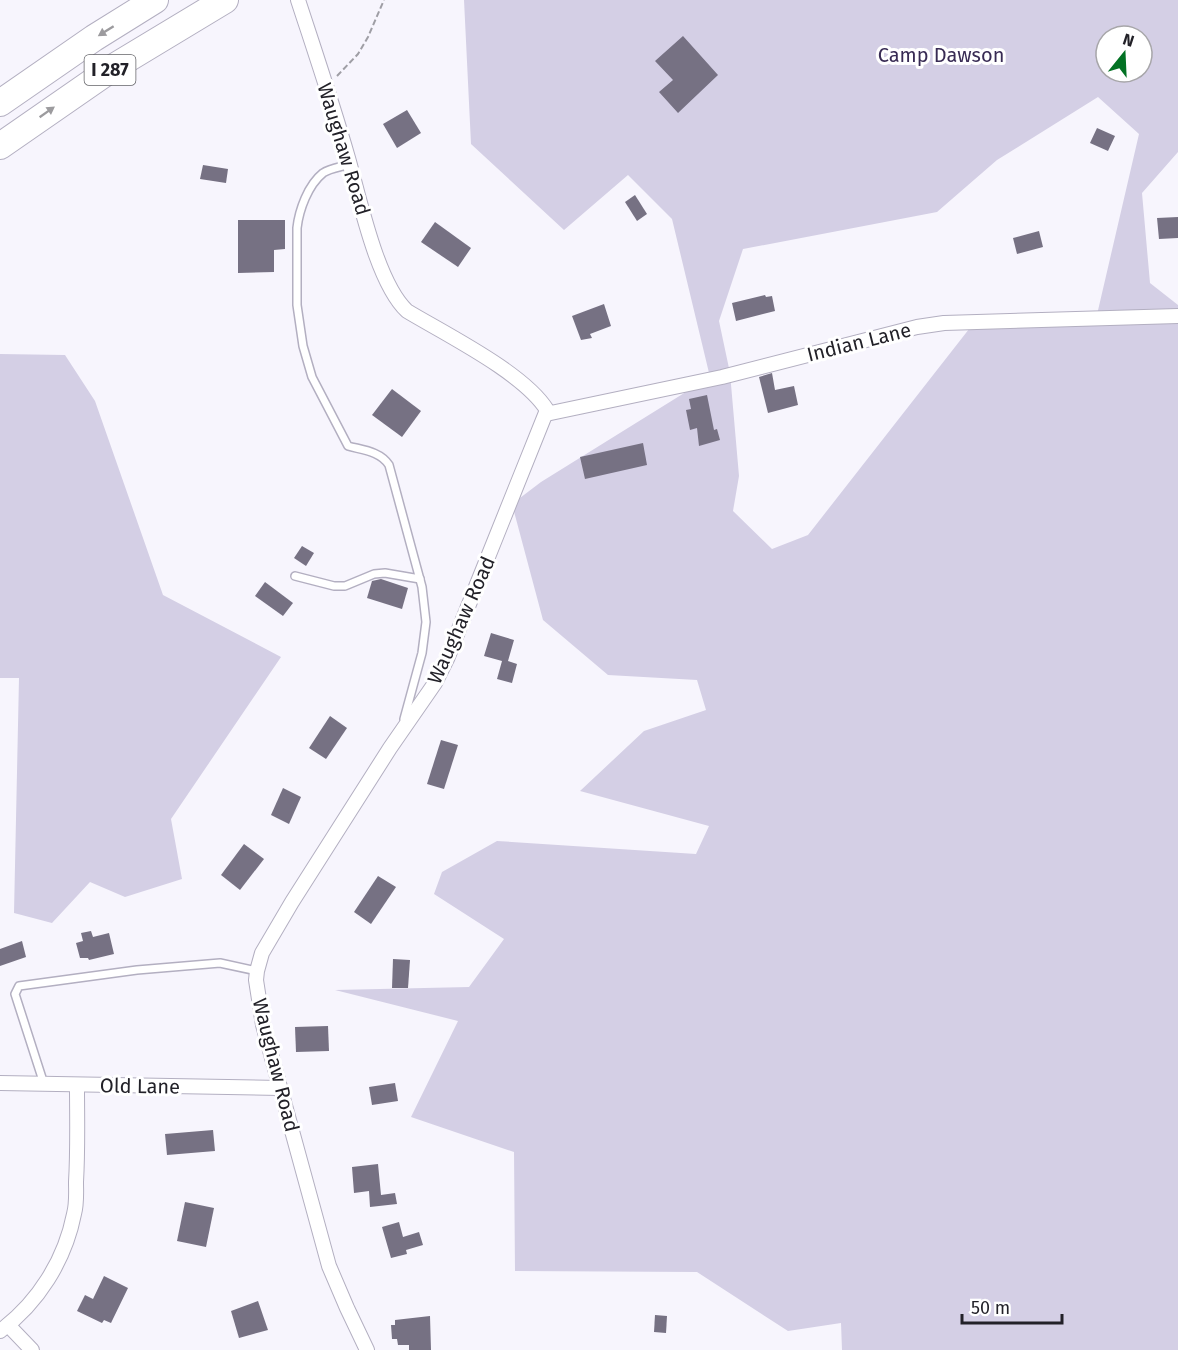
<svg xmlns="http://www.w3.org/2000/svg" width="1178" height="1350" font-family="'Fira Sans',sans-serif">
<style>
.green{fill:#d4cfe5;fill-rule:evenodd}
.building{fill:#767183}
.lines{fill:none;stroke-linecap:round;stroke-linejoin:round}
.service-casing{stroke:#b3afc1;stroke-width:10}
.minor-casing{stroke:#b3afc1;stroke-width:16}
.motorway-casing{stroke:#b3afc1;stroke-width:28}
.path{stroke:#9f9ea5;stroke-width:2;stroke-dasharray:6 3;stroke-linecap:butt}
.service{stroke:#fff;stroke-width:7}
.minor{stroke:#fff;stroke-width:14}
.motorway{stroke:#fff;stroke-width:26}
.oneway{fill:#9c9b9e}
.labels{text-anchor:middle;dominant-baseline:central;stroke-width:6;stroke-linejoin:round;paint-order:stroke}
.shield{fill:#fff;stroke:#646468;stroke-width:1.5}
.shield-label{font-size:18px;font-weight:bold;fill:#222128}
.park-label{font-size:20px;fill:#382b54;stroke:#fff}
.street-label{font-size:20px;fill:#222128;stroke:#fff}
</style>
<rect width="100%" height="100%" fill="#f7f5fd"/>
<g class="green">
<path d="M464,0h714v152l-36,41 8,90 28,22v1045h-336l-1,-27 -53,8 -91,-59 -182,-1 -1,-119 -103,-35 47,-96 -123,-31 134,-3 35,-48 -70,-45 8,-22 55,-31 199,13 13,-28 -129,-35 64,-60 62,-21 -9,-30 -89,-5 -65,-55 -31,-116 29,-22 169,-105 -38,-158 -44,-44 -64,55 -93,-86zM1106,36h36v36h-36zM1098,97l41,37 -43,185 -116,-4 -172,220 -36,14 -39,-38 6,-35 -9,-103 -11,-52 24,-72 194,-37 60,-52z"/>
<path d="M0,354l65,1 30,46 68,194 118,62 -110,162 11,60 -57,18 -35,-15 -38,41 -38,-10 5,-235h-19z"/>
</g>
<g class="building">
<path d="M683,36l35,39 -40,38 -19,-21 14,-12 -18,-19z"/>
<path d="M407,110l14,23 -24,15 -14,-24z"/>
<path d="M1097,128l18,8 -7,15 -18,-8z"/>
<path d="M203,165l25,4 -2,14 -26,-4z"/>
<path d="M635,195l12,19 -10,7 -12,-19z"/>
<path d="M1178,217v21l-19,1 -2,-21z"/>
<path d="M238,220h47v29l-11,1v22l-36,1z"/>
<path d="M435,222l36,26 -13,19 -37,-25z"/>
<path d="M1039,231l4,16 -26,7 -4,-16z"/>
<path d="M765,295l1,2 6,-1 3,15 -39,10 -4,-18z"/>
<path d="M604,304l7,22 -21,8 2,4 -11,2 -9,-24z"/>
<path d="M772,373l3,17 19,-4 4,19 -30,8 -9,-36z"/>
<path d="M392,389l29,22 -19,26 -30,-22z"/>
<path d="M707,395l7,35 3,-1 3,11 -21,6 -2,-18 -7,2 -4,-20 5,-1 -2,-10z"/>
<path d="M643,443l4,22 -62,14 -5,-22z"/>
<path d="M302,546l12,7 -8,13 -12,-8z"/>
<path d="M381,579l27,9 -6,21 -35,-11 5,-17z"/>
<path d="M265,582l28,21 -10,13 -28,-20z"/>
<path d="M491,633l23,7 -6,21 9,3 -5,19 -15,-4 5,-18 -18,-5z"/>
<path d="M330,716l17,12 -21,31 -17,-11z"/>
<path d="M441,740l17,5 -14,44 -17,-5z"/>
<path d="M283,788l18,9 -12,27 -18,-9z"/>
<path d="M244,844l20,15 -24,31 -19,-15z"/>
<path d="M378,876l18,11 -25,37 -17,-12z"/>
<path d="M91,931l2,6 16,-4 5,21 -25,6 -1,-2h-8l-4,-15 7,-2 -2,-8z"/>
<path d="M22,941l4,16 -26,9v-17z"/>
<path d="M393,959l17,1 -2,28h-16z"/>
<path d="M328,1026l1,25 -33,1 -1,-25z"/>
<path d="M395,1083l3,18 -26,4 -3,-18z"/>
<path d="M213,1130l2,21 -48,4 -2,-21z"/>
<path d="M378,1164l3,31 14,-2 2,11 -27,3 -1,-16 -15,2 -2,-26z"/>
<path d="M185,1202l29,6 -8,39 -29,-6z"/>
<path d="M399,1222l4,15 16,-5 4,13 -17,5 1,4 -16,4 -9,-31z"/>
<path d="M104,1276l24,12 -17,35 -7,-3 -2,3 -25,-12 8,-16 8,4z"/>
<path d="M258,1301l10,29 -29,8 -8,-27z"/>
<path d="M655,1315l12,1 -1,17 -12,-1z"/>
<path d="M430,1316l1,34h-22v-5h-11l-1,-6h-5l-1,-14h4v-5z"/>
</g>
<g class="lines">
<defs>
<g id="service">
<path d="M350,164c-9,3 -20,4 -27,9 -15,12 -24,37 -26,55v77l6,41 9,31 36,69c14,4 32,5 41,19l33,122 4,35 -4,31 -18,66"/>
<path d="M295,576l39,10h11l29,-12 11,-1 35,6"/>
<path d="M44,1084l-29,-90 4,-8 118,-16 83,-7 37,8"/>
</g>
<g id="minor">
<path d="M298,0c17,52 35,105 50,158 12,42 29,125 59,153 40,24 117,62 140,99l-100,249 -12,24 -45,65 -98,154 -30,51 -5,18 -1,9 7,45 66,241 18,42 20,42"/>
<path d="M546,414l176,-37 195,-50 27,-4 234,-7"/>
<path d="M0,1083l280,5"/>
<path d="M8,1325l24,25"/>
<path d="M0,1331c38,-28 65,-71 74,-117 3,-11 2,-22 2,-32 2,-33 1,-65 1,-97"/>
</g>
<g id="motorway">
<path d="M0,103l94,-65 61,-38"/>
<path d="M0,146l114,-79 111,-67"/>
</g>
</defs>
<use href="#service" class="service-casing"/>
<use href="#minor" class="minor-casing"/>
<use href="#motorway" class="motorway-casing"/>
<path class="path" d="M337,76l21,-22 10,-17 16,-37"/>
<use href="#service" class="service"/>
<use href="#minor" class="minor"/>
<use href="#motorway" class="motorway"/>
</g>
<defs><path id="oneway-solid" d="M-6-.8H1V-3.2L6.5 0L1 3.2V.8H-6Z" transform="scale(1.5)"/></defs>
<g class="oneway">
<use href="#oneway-solid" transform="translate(106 31) rotate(148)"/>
<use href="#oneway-solid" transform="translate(47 112) rotate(-35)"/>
</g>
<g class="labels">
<rect class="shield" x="84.5" y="55" width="51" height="30" rx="4.5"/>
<g class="shield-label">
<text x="110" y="70">I 287</text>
</g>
<g class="park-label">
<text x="941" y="55">Camp Dawson</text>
</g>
<g class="street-label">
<text transform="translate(344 149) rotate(73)">Waughaw Road</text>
<text transform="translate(859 342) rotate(-14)">Indian Lane</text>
<text transform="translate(461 620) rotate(-66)">Waughaw Road</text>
<text transform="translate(276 1065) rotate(76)">Waughaw Road</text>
<text transform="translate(140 1086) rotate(1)">Old Lane</text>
</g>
</g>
<g transform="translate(1124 54) rotate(18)"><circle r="28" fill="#ffffff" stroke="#a7a6a9" stroke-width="1.5"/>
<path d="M0-4.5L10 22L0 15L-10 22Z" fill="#037224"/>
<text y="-9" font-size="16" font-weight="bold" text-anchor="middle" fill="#222128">N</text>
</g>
<path d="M962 1314v9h100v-9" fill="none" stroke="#222128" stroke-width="3"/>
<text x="971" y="1314" font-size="18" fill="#222128" stroke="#ffffff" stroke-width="4.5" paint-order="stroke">50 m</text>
</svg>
